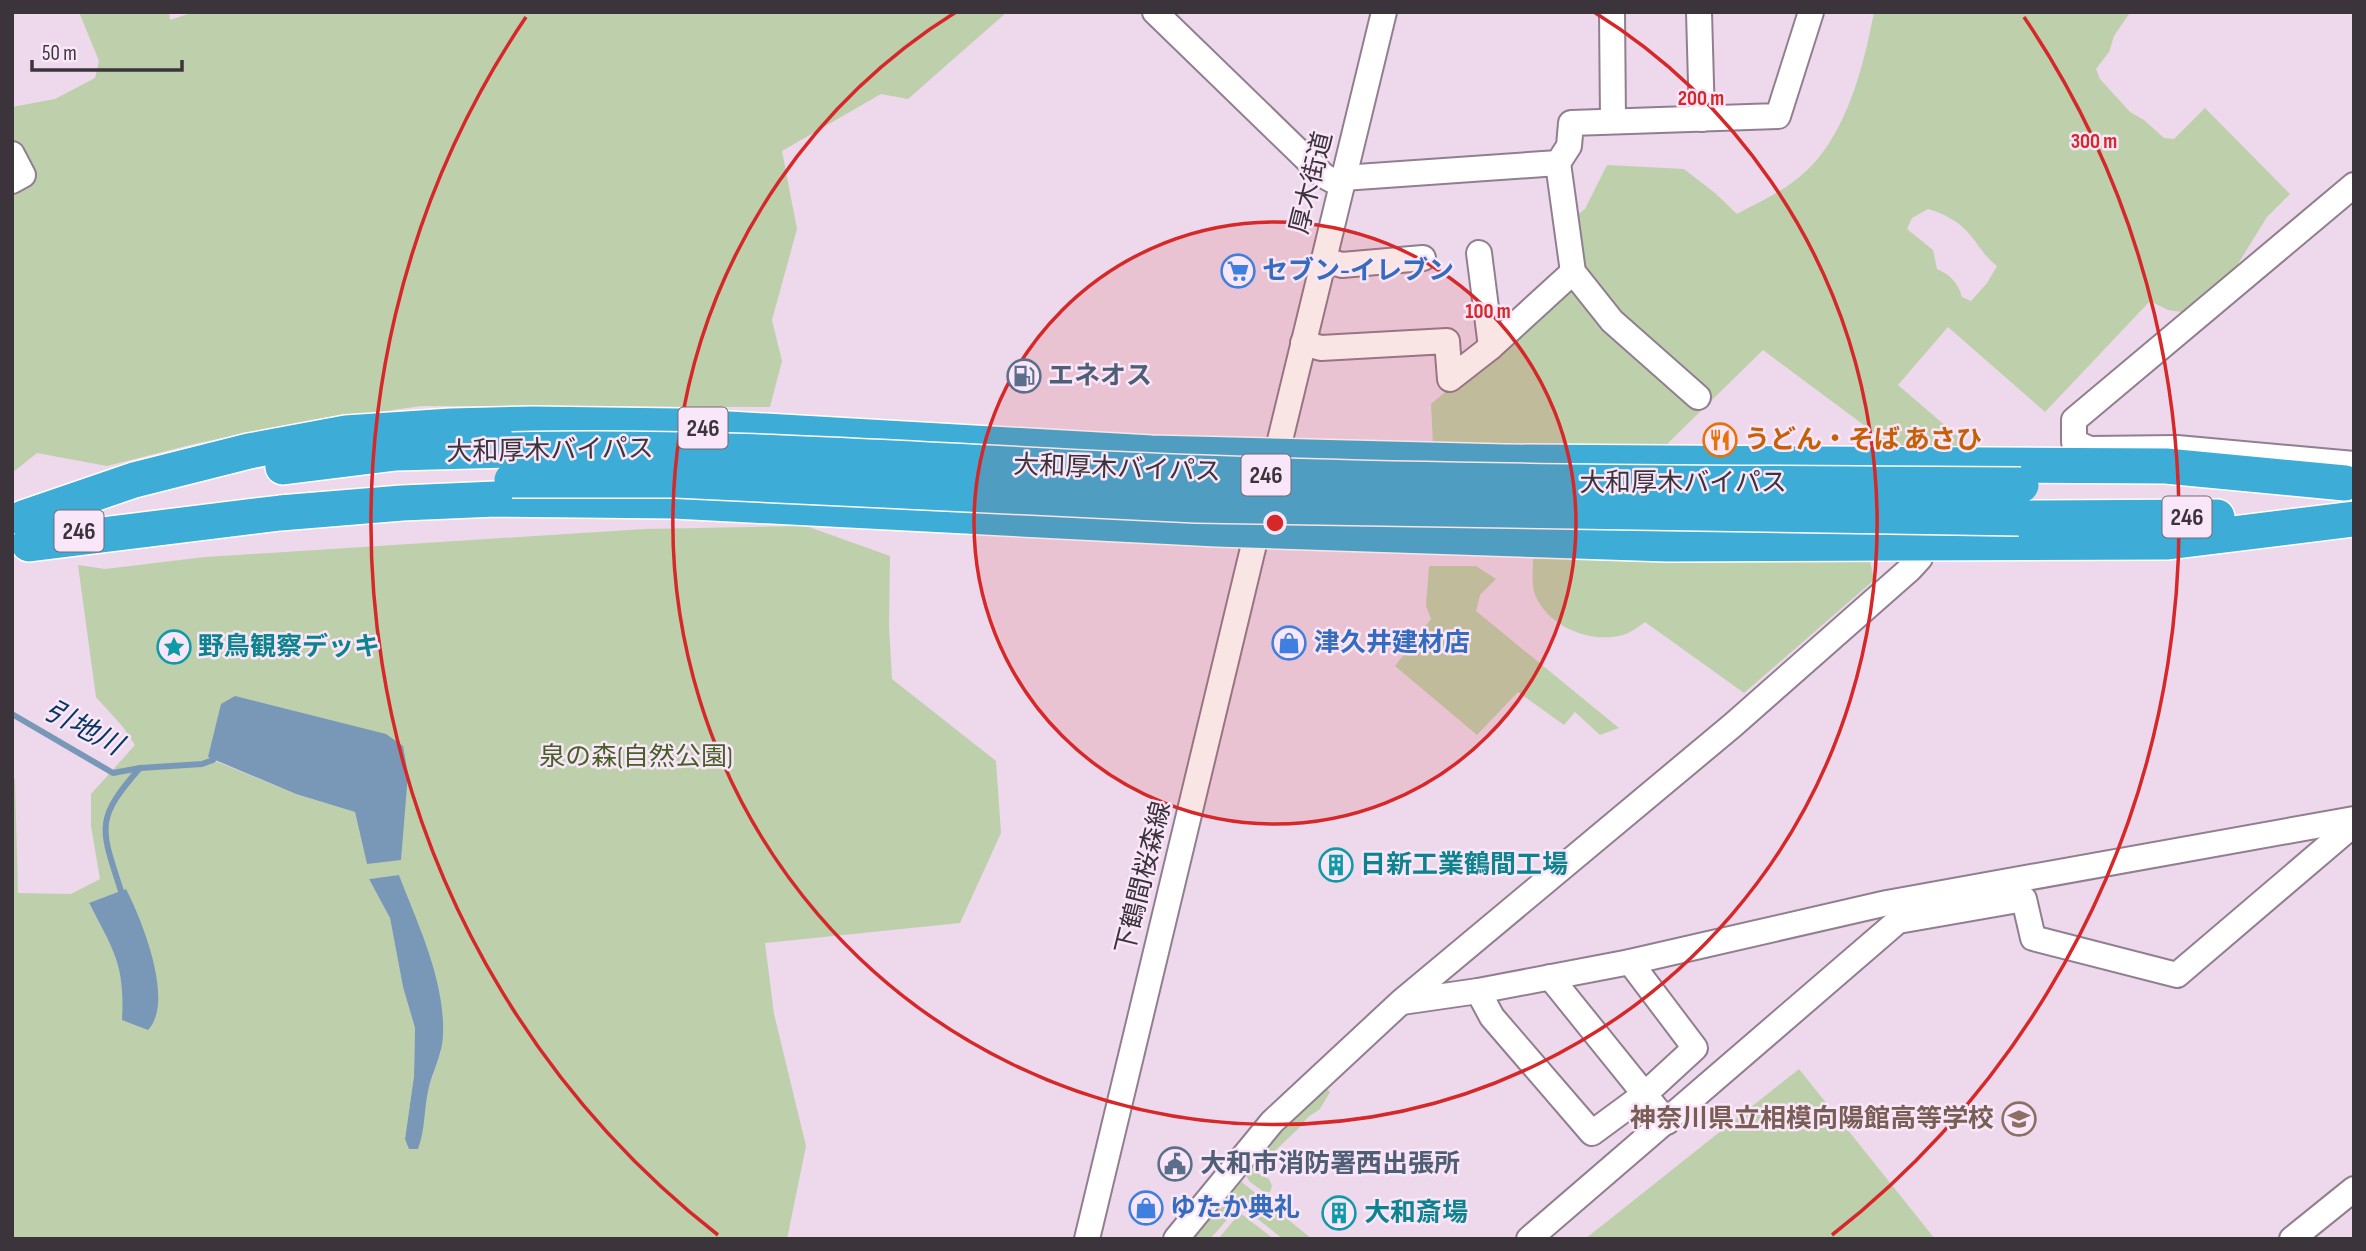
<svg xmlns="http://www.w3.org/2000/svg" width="2366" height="1251" font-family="'Sofia Sans Condensed','Noto Sans JP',sans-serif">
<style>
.green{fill:#bdd0ab;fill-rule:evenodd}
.water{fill:#7998b8}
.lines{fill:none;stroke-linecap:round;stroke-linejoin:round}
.stream{stroke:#7998b8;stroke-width:6}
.minor-casing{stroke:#917f90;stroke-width:28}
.highway-casing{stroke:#fff;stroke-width:38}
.minor{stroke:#fff;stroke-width:24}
.highway{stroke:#3dadd7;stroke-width:35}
.highway-bridge-casing{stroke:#fff;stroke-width:38;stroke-linecap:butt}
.highway-bridge{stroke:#3dadd7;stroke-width:35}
.ring{fill:none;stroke:#d62828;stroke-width:3.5}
.labels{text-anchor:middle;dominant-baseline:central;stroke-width:5;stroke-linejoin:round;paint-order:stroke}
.shield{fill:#fae6f9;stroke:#746974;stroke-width:2}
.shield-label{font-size:24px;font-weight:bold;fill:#3b343b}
.street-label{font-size:26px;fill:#3b343b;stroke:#fae6f9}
.shop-label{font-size:26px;font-weight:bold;fill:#366cbe;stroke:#fae6f9;text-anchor:start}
.service-label{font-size:26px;font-weight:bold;fill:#4e5e75;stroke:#fae6f9;text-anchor:start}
.food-label{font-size:26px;font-weight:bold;fill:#c56008;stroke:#fae6f9;text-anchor:start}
.culture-label{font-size:26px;font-weight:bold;fill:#0d838f;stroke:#fae6f9;text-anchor:start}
.park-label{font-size:26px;fill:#466026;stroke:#fae6f9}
.education-label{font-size:26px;font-weight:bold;fill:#785e54;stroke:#fae6f9;text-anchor:end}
.water-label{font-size:28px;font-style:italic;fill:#063862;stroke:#fae6f9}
.centre{fill:#d62828;stroke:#fae6f9;stroke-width:3.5}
.ring-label{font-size:21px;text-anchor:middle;font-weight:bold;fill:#d62828;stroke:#fae6f9;stroke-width:5;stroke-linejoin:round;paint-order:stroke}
</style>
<rect width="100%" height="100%" fill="#edd9eb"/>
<g class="green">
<path d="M79,12h90l1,8 24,-8h813l-99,87 -27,-5 -99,57 15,78 -25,91 10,41 -12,46 -349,-1 -138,20 -85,17 -91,23 -70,-13 -25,20v-366l43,-8 40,-21 4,-17z"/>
<path d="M1874,12h254l1,2 -15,22 -5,16 -13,17 4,10 30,33 14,8 20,18 10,1 31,-31 85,86 -23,23 -31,50 -54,45 -14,-2 -18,-9 -105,111 -97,-85 -50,58 71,61h-77l-129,-96 -100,98 -230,-3 -2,-41 138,-117 -4,-63 20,-15 22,-44 77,4 31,24 22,21c18,-10 39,-19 56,-32 51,-36 70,-112 81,-170zM1928,209c17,5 32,13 43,27 10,12 12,19 26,30l-10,17 -16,18 -9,-4c-4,-15 -12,-22 -25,-28l-4,-19 -26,-21 5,-11z"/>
<path d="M806,526l84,30 -1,70 3,53 104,82 5,72 -41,90 -195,20 9,71 32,132 -19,93h-775v-466l3,7 3,113 53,1 29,-15 -9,-53v-32l44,-49 -12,-18 -27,-30 -18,-132 27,4 100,-12 440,-28zM208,758l200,16 -41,89 -12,-51 -59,-18zM399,875l27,71 14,50 1,55 -13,39 -23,49 9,-63 1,-48 -12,-41 -13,-69 -21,-39zM126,889l-3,108c-2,-38 -16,-61 -34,-93z"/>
<path d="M1533,559l337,2 4,19 -130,113 -99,-71c-6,4 -12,9 -19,12 -32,11 -76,-6 -90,-37 -5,-10 -3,-27 -3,-38z"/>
<path d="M1429,566h47l20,13 -16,16 -4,16 143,117 -19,7 -25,-23 -11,13 -46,-33 -41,43 -82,-69 36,-47 -5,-13z"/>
<path d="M1799,1069l136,170h-350z"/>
<path d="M1326,1088l4,4 -10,17 -12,8 -8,10 -42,40 2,8 9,4 3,7 -2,6h-6l-14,-10 -7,-11 29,-31z"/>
<path d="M1238,1179l74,60h-29l-43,-34 -30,34h-24z"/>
<path d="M1240,1213l34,26h-56z"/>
</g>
<g class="water">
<path d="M235,696l151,38 17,12 5,28 -7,86 -34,4 -12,-52 -59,-18 -88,-37 13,-53z"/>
<path d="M399,875c19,50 46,105 44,159 0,20 -11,38 -15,57 -4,19 -3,40 -10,58h-9l-4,-10 9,-63 1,-48 -12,-41 -13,-69 -21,-39z"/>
<path d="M126,889c16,31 49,113 22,141l-26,-10c3,-55 -8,-69 -33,-117z"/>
</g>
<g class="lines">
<g class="stream">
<path d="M12,714l101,59 27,-5 62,-4 11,-4 2,-7"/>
<path d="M121,891c-20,-63 -27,-71 19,-123"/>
</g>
<defs>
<g id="minor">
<path d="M1155,12l169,164 17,9"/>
<path d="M1612,12l1,108"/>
<path d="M1699,12l3,107"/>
<path d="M12,154l11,21 -11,6"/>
<path d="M1558,163l15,109 39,49 86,76"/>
<path d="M1343,178l215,-15 11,-17 2,-23 207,-7 33,-104"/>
<path d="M2354,185l-280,235v22l16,7 87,-1 177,16"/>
<path d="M1479,253l12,94"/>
<path d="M1324,260l18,5 81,-7"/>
<path d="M1303,343l18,5 126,-7 3,38 41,-32 82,-75"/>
<path d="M1273,469l111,-457"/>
<path d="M1550,977l117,145"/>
<path d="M1478,991l14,26 100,116 53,-39 50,-46 -65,-86"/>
<path d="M1402,1002l76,-11 152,-29 257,-59 467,-84"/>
<path d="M1087,1239l174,-724"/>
<path d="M1176,1239l96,-117 129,-120 332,-277 177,-156 10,-11 4,-14"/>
<path d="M1529,1239l369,-318 126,-22 9,39 144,37 177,-151"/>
<path d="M2292,1239l62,-50"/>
</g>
<g id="highway">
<path d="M283,467l113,-14 116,-3"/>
<path d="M23,518l111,-38 115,-29 97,-18 105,-7 81,-2 146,2 473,27 354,9 661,4 179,17"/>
<path d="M2019,518l198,-1"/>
<path d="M29,544l251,-31 122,-10 94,-4 178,2 543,28 450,15 501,-2 186,-23"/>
</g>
</defs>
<use href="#minor" class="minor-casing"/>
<use href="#highway" class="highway-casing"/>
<use href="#minor" class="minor"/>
<use href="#highway" class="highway"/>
<defs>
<g id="highway-bridge">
<path d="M512,450c230,-6 460,15 690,23 273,11 546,10 819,12"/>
<path d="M512,480h164l520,25 823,13"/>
</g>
</defs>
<use href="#highway-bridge" class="highway-bridge-casing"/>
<use href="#highway-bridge" class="highway-bridge"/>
</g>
<circle cx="1275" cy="523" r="301" fill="#d62828" fill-opacity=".12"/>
<g class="ring">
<circle cx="1275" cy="523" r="301"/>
<path d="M1594 12A602 602 0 1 1 956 12"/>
<path d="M718 1235A904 904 0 0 1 526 17M2024 17A904 904 0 0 1 1832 1235"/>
</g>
<defs>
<symbol id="supermarket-ring" viewBox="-11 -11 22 22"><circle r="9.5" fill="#fae6f9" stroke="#3f7fe0" stroke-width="1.5"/><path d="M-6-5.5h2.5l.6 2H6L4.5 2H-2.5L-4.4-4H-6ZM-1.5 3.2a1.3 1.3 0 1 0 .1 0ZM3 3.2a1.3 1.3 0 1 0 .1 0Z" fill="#3f7fe0"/></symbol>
<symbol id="fuel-ring" viewBox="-11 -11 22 22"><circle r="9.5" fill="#fae6f9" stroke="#5c6f8a" stroke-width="1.5"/><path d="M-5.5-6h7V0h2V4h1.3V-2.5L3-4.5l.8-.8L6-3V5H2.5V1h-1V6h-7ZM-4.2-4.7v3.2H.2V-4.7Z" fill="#5c6f8a"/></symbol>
<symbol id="restaurant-ring" viewBox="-11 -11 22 22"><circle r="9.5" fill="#fae6f9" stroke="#e8710a" stroke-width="1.5"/><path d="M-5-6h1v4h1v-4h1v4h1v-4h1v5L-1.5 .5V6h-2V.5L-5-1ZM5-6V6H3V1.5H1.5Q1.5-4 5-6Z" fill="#e8710a"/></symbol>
<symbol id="shop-ring" viewBox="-11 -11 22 22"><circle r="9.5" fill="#fae6f9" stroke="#3f7fe0" stroke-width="1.5"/><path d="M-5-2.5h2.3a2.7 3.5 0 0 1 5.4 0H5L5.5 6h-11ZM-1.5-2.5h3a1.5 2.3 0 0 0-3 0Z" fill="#3f7fe0"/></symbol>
<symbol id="sight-ring" viewBox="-11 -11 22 22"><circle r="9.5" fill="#fae6f9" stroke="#0f9aa8" stroke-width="1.5"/><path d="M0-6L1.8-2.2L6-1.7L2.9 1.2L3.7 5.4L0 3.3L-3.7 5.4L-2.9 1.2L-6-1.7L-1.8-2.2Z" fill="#0f9aa8"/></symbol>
<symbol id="building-ring" viewBox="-11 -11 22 22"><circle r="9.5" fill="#fae6f9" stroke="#0f9aa8" stroke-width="1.5"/><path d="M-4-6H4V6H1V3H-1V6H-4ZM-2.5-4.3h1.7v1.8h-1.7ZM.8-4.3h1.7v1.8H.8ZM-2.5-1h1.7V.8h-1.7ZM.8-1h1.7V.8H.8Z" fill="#0f9aa8"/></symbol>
<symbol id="school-ring" viewBox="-11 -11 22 22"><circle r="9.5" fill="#fae6f9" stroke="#8d6e63" stroke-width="1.5"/><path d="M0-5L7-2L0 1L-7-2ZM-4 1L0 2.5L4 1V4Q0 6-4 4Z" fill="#8d6e63"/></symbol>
<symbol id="civic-ring" viewBox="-11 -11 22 22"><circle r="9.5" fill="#fae6f9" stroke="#5c6f8a" stroke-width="1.5"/><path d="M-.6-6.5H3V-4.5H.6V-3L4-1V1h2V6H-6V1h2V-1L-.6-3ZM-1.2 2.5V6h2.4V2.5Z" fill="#5c6f8a"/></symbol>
</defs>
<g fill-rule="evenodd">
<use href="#supermarket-ring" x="1219" y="252" width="38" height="38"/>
<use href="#fuel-ring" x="1005" y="357" width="38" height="38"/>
<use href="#restaurant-ring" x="1701" y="421" width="38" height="38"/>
<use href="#shop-ring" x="1270" y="624" width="38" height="38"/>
<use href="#sight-ring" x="155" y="628" width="38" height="38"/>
<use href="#building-ring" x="1317" y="846" width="38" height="38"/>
<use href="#school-ring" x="2000" y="1100" width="38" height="38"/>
<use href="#civic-ring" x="1156" y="1145" width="38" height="38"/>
<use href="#shop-ring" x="1127" y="1189" width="38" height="38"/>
<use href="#building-ring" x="1320" y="1194" width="38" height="38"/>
</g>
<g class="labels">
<g class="shield">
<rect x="678.5" y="407.5" width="49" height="41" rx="5"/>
<rect x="1241.5" y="454.5" width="49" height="41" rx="5"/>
<rect x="2162.5" y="496.5" width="49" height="41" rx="5"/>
<rect x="54.5" y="510.5" width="49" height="41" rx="5"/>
</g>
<g class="shield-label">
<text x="703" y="428">246</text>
<text x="1266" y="475">246</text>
<text x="2187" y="517">246</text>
<text x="79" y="531">246</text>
</g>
<g class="street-label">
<text transform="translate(1312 183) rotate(-76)">厚木街道</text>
<text transform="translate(550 451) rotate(-1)">大和厚木バイパス</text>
<text transform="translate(1117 469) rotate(2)">大和厚木バイパス</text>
<text x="1683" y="483">大和厚木バイパス</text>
<text transform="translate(1144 878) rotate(-76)">下鶴間桜森線</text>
</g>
<g class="shop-label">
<text x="1262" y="271">セブン-イレブン</text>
<text x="1314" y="643">津久井建材店</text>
<text x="1170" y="1208">ゆたか典礼</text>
</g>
<g class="service-label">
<text x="1048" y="376">エネオス</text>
<text x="1200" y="1164">大和市消防署西出張所</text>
</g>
<g class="food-label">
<text x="1744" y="440">うどん・そば あさひ</text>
</g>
<g class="culture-label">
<text x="198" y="647">野鳥観察デッキ</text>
<text x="1360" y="865">日新工業鶴間工場</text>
<text x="1364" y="1213">大和斎場</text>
</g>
<g class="park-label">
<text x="636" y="757">泉の森(自然公園)</text>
</g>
<g class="education-label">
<text x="1994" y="1119">神奈川県立相模向陽館高等学校</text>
</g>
<g class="water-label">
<text transform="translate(83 728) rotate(28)">引地川</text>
</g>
</g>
<circle cx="1275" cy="523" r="10" class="centre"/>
<g class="ring-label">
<text x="1701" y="105">200 m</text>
<text x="2094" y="148">300 m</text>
<text x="1488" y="318">100 m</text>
</g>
<rect width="2366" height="1251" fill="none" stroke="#3b343b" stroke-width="28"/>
<path d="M32 60v10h150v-10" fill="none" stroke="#3b343b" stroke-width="3.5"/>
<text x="42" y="60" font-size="21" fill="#3b343b" stroke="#fae6f9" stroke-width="5" paint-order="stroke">50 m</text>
</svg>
